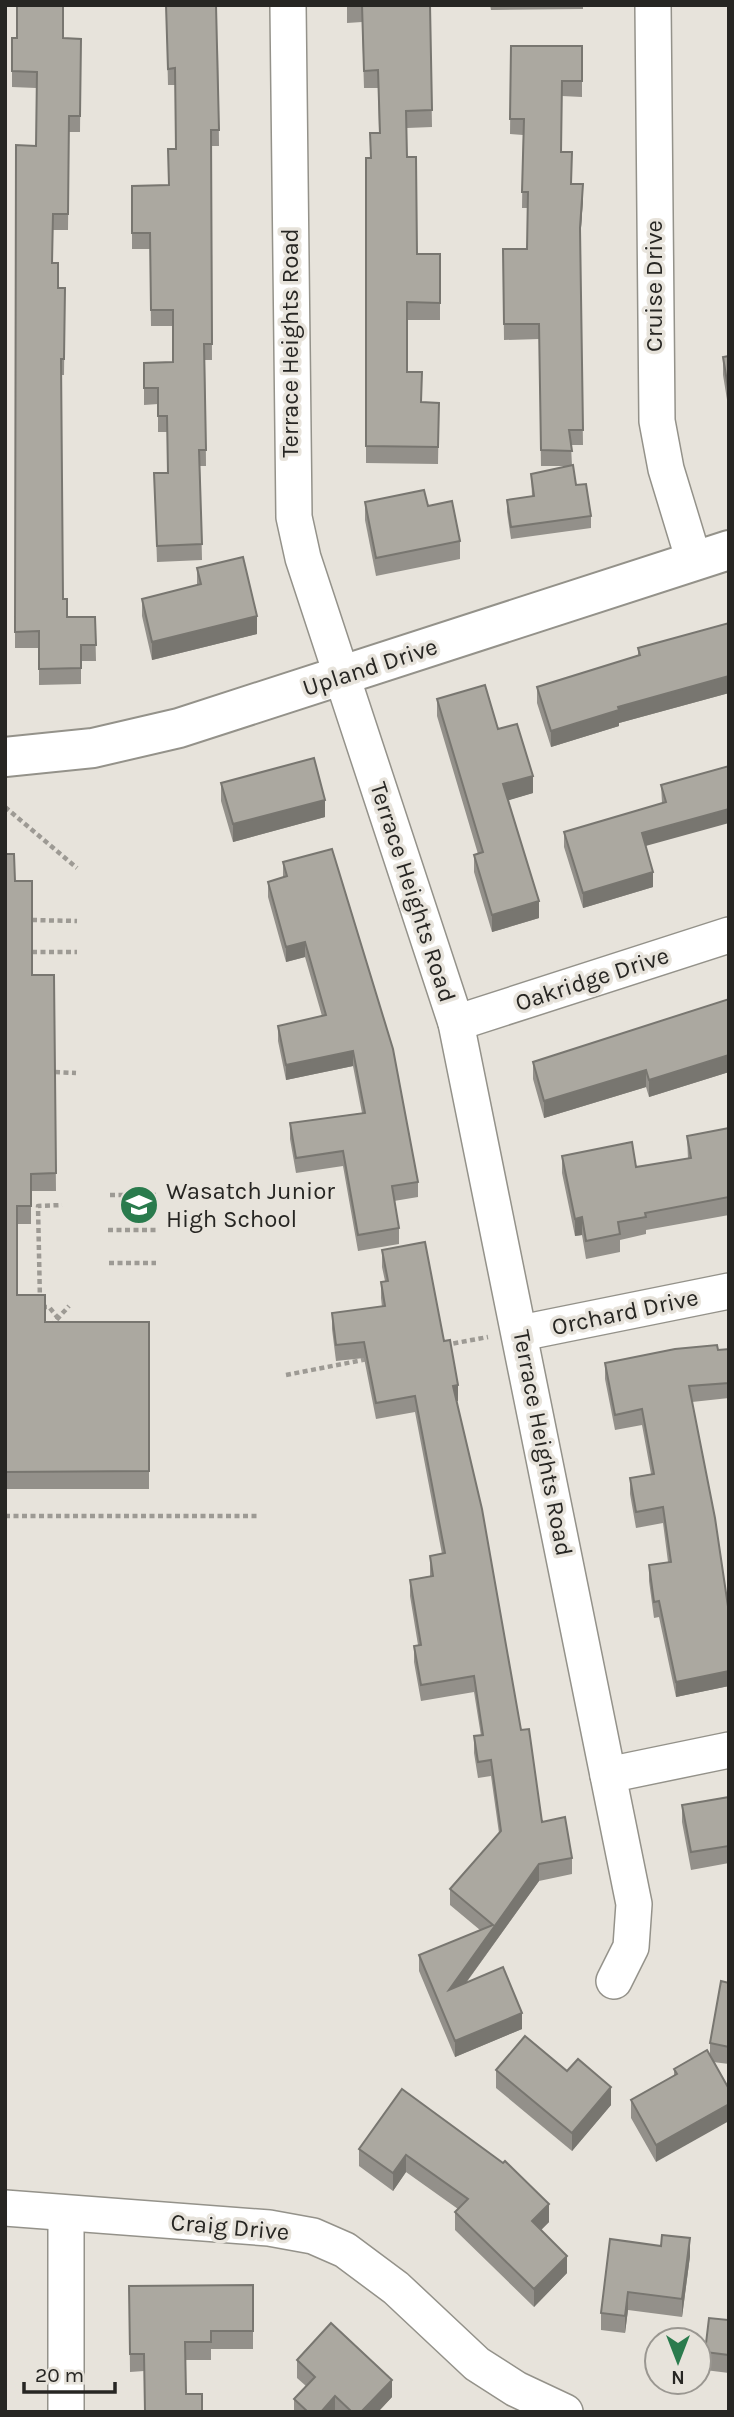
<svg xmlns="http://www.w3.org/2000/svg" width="734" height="2417" font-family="Karla,sans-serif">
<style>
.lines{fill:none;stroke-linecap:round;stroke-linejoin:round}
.minor-casing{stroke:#94928a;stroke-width:38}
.tertiary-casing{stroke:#94928a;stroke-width:42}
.path{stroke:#9d9a94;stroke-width:4.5;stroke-dasharray:5 3.5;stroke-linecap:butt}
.minor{stroke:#fff;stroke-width:35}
.tertiary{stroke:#fff;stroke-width:38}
.wall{fill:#93908a}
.shaded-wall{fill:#787670}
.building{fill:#aba8a0;stroke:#787670;stroke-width:2}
.labels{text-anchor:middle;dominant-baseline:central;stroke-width:7;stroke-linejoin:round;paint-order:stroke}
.street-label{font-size:24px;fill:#272623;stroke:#e7e3db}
.poi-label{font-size:24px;fill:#272623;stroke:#e7e3db;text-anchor:start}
</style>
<rect width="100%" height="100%" fill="#e7e3db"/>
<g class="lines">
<defs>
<g id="minor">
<path d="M288,5l6,512 9,41 153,465 178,881 -3,43 -17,34"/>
<path d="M653,5l4,416 9,48 28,92"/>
<path d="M456,1023l273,-88"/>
<path d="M521,1333l208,-42"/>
<path d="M608,1775l121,-25"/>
<path d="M5,2208l264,20 44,8 32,14 51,38 81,76 39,25 49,23"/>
<path d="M66,2214v198"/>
</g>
<path id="tertiary" d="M5,757l88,-9 86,-20 550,-178"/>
</defs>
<use href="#minor" class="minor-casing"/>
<use href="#tertiary" class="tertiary-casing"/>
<g class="path">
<path d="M5,807l72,61"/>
<path d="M32,920l45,1"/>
<path d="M32,952h45"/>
<path d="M55,1072l21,1"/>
<path d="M110,1195h46"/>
<path d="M108,1230h48"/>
<path d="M109,1263h47"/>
<path d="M40,1301l-2,-95 24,-1"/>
<path d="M42,1307h7l9,11"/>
<path d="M51,1326l18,-20"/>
<path d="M445,1345l43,-8"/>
<path d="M286,1375l82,-16"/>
<path d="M5,1516h252"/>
</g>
<use href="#minor" class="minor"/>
<use href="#tertiary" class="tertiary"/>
</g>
<g class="wall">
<path d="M166,5l52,44 1,97h-8l1,214h-7l1,106h-6l2,94 -45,2 -3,-89h14l-1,-41h-9v-28l-14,1v-42l29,-1v-36h-22l-1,-77h-18v-63l37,-1 7,-36 -1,-64h-7z"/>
<path d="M347,5h125l-42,1 2,121 -25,1v29l10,97 23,18v48h-33v52l14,30 18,1 -1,61 -72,-1v-305h4v-25h9l-1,-45h-14l-2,-66 -15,1z"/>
<path d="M490,5h93v4l-92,1z"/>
<path d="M12,38l69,1 -1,93h-11l-1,98h-15v33l5,25h7l-1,87h-3l2,224 4,18h28l1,44h-15v23l-42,1v-37h-24l1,-503 20,1v-58l-24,-1z"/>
<path d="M511,46h71v51l-20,-1 -1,56 11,32 11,15 -3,41 3,205h-12l1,21 4,19 15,31v12l-80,11 -4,-27v-12l25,-4 -1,-22 39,-8h-29l-2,-127 -35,1 -1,-91h24l1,-41h-6l1,-73 -13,-1z"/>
<path d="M729,356v56l-6,-37v-18z"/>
<path d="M365,502l63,4 32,35v18l-84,17 -11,-56z"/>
<path d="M197,568l60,66 -105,26 -10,-44v-17l55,-14z"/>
<path d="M729,623v70l-110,30v3l-68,21 -14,-44v-16l101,-31v-8z"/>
<path d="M437,699l61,30 35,64 -25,7 31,118 -47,14 -18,-60v-17l4,-1 -41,-138z"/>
<path d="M729,766l-83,80 7,41 -70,21 -19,-61v-15l98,-29 -1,-18z"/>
<path d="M221,783l104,34 -92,25 -12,-41z"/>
<path d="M5,854l10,27 17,94h22l2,216h-25v33h-14v71l28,27h104v167h-144z"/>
<path d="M283,862l135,320v15l-24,4 5,27v16l-41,7 -15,-85 -47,7 -6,-34v-16l72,-10 -9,-47 -67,14 -8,-39v-15l44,-10 -17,-59 -19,5 -18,-65v-15l15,-4z"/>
<path d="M729,999v73l-80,25 -3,-10 -102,31 -11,-39v-17z"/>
<path d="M729,1128v87l-83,15v4l-26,6v12l-34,7 -4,-24 -7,1 -13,-63v-17l74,11 52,-8 -1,-23z"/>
<path d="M382,1250l62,91 14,60h-1l64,329 21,92 30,36v16l-33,7 -73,102 56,46 -67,28 -36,-86v-16l61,-25 -30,-25v-16l49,-56 -8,-57 -13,2 -4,-25v-17h7l-7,-44 -53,9 -7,-39v-16l4,-1 -8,-49v-16l20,-4v-20l12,-2 -27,-142 -39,7 -12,-61 -28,3 -4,-32v-16l50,-6 -1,-9v-16l4,-1 -3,-14z"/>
<path d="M729,1349v49l-37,4 37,211v73l-53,11 -17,-80 -5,1 -5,-37v-16l19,-3 -5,-39 -27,5 -6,-34v-16l21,-4 -9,-49 -27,5 -10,-51v-16z"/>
<path d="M729,1797v66l-38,7 -9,-48v-17z"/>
<path d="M729,1983v81l-16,-2 -57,100 -25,-44v-18l43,-24v-7l36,-14v-12z"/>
<path d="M496,2070l71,1 44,34 -39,46 -76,-63z"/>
<path d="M402,2089l147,133 -8,8 26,43 -33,34 -79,-77v-18l3,-3 -52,-37 -13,19 -34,-25v-17z"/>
<path d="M610,2239l80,17 -8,61 -54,-7 -3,23 -24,-3v-17z"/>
<path d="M253,2285v64h-42v11h-26l1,34 16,18 -58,-41 -14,1 -1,-86z"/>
<path d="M729,2312v61l-24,-3v-18l23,-32z"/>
<path d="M297,2360l95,37 -14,15h-84v-13l12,-13 -9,-8z"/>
</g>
<g class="shaded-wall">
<path d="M583,184v15l-3,44v-15z"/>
<path d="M257,616v18l-105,26v-18z"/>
<path d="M729,676v17l-110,30v3l-68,21v-16l67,-24z"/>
<path d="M533,776v17l-30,9v-18z"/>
<path d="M325,800v17l-92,25v-18z"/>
<path d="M729,809v14l-87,24v-14z"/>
<path d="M653,872v15l-70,21v-15z"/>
<path d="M539,901v17l-47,14v-17z"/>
<path d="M305,942v15l-19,5v-15z"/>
<path d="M353,1051v15l-67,14v-15z"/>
<path d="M729,1055v17l-80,25v-17z"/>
<path d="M646,1070v17l-102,31v-17z"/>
<path d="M582,1217v18l-7,1v-17z"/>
<path d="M458,1385v16l-5,1v-16z"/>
<path d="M729,1671v15l-53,11v-15z"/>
<path d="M539,1864v17l-90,125v-16z"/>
<path d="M522,2013v16l-67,28v-16z"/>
<path d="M611,2087v18l-39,46v-18z"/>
<path d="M729,2104v17l-73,41v-17z"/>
<path d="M406,2155v17l-13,19v-18z"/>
<path d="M549,2204v18l-17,17v-18z"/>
<path d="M690,2238v18l-8,61v-18z"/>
<path d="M567,2256v17l-33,34v-18z"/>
<path d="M628,2292v18l-3,23v-17z"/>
<path d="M392,2380v17l-14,15h-17z"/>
<path d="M335,2396v16h-14z"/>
</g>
<g class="building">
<path d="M17,5h46v33l18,1 -1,77h-11l-1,98h-15l-1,49h6v25h7l-1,71h-3l2,240h4v18h28l1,28h-15v23l-42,1v-38l-24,1 1,-487 20,1 1,-74 -25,-1v-33h5z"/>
<path d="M166,5h50l3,125h-8l1,214h-8l2,106h-7l3,94 -45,2 -3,-73h14l-1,-57h-9v-28h-14v-25l29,-1v-52h-22l-1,-77h-18v-47l37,-1 -1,-36h8l-1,-81 -7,1z"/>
<path d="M362,5h68l2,105 -26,1 1,46h9l1,97h23v49l-33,-1v70h15l-1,30 18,1 -1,44 -72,-1v-288h5l-1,-25h10l-2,-63 -14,1z"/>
<path d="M511,46h71v35h-20l-1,71h11l-1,32h12l-3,44 3,202h-14l3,21 -31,-1 -2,-126h-35l-1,-75h24l1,-57h-6l2,-73h-14z"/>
<path d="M729,356v38l-6,-37z"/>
<path d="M573,465l3,20 10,-1 5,32 -80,11 -4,-27 27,-4 -3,-22z"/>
<path d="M424,490l4,16 24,-5 8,40 -84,17 -11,-56z"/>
<path d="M243,557l14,59 -105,26 -10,-43 59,-15 -4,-16z"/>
<path d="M729,623v53l-111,31 1,3 -68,21 -14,-44 103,-32 -2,-7z"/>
<path d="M485,685l13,44 19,-5 16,52 -30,8 36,117 -47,14 -18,-60 9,-3 -46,-153z"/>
<path d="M314,758l11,42 -92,24 -12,-41z"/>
<path d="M729,766v43l-87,24 11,39 -70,21 -19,-61 102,-30 -5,-17z"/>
<path d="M332,849l61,200 25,133 -26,4 7,42 -41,7 -15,-84 -47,7 -6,-35 75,-10 -12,-62 -67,14 -8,-39 48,-11 -21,-73 -19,5 -18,-65 19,-6 -4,-14z"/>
<path d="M5,854h9l1,27h17v94h22l2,198 -25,1v32h-14v89h28v27h104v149l-144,1z"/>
<path d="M729,999v56l-80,25 -3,-10 -102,31 -11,-39z"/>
<path d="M729,1128v69l-84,16 1,4 -28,5 2,12 -34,7 -4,-24 -7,2 -13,-63 70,-14 4,25 55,-9 -4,-22z"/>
<path d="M425,1242l19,99 6,-1 8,45 -5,1 29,123 39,221 8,-1 13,93 23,-5 7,41 -33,6 -90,126 54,-23 19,46 -67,28 -36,-86 74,-30 -43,-36 51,-58 -10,-71 -13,2 -4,-26 9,-1 -9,-59 -53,9 -7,-39 7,-1 -11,-65 23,-4 -3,-20 15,-3 -30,-157 -39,7 -12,-61 -28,3 -4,-32 53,-7 -4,-24 7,-1 -6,-31z"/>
<path d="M717,1345l1,5 11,-1v34l-40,3 26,132 14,95v58l-53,11 -17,-81 -5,1 -5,-37 22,-3 -8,-55 -27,5 -6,-34 24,-4 -12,-65 -27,6 -10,-52 70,-14z"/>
<path d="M729,1797v49l-38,6 -9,-47z"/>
<path d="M721,1981l8,2v64l-19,-4z"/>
<path d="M525,2036l42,35 11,-12 33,28 -39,46 -76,-63z"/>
<path d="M707,2050l22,39v15l-73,41 -25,-45 46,-26 -3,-5z"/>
<path d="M402,2089l101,74 2,-2 44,43 -17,17 35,35 -33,33 -79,-77 13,-13 -62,-44 -13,18 -34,-24z"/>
<path d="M662,2235l28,3 -8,61 -54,-7 -3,24 -24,-3 9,-74 51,7z"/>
<path d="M253,2285v46h-42v11h-26l1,52h16v18h-57l-1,-58h-14l-1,-68z"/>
<path d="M729,2312v43l-24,-3 4,-34 19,2z"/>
<path d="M331,2323l61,57 -31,32h-9l-17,-16 -14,16h-13l-14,-13 21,-22 -18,-17z"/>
</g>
<defs>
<symbol id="school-disc" viewBox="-11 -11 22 22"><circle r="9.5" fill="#2a7b4d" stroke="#e7e3db"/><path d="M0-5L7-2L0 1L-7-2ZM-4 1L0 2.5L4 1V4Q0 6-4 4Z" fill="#fff"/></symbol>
</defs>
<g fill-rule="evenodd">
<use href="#school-disc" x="117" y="1183" width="44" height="44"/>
</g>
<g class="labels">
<g class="street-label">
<text transform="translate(654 286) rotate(-90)">Cruise Drive</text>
<text transform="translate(290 343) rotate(-90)">Terrace Heights Road</text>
<text transform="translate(370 667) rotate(-18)">Upland Drive</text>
<text transform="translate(413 892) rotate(72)">Terrace Heights Road</text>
<text transform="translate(592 979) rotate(-18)">Oakridge Drive</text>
<text transform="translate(625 1312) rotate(-12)">Orchard Drive</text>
<text transform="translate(543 1443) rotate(79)">Terrace Heights Road</text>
<text transform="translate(230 2227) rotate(5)">Craig Drive</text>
</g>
<g class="poi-label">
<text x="166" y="1191">Wasatch Junior<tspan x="166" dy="28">High School</tspan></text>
</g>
</g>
<rect width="734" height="2417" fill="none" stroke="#272623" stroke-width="14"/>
<g transform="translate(678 2361) rotate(180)"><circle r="33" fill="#e7e3db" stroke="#9a9791" stroke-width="2"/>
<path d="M0-5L12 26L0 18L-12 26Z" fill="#2a7b4d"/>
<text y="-10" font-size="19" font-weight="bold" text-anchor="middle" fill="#272623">N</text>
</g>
<path d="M24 2382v10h91v-10" fill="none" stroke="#272623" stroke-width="3.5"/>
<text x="35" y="2382" font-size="21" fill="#272623" stroke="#e7e3db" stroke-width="5" paint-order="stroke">20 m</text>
</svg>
